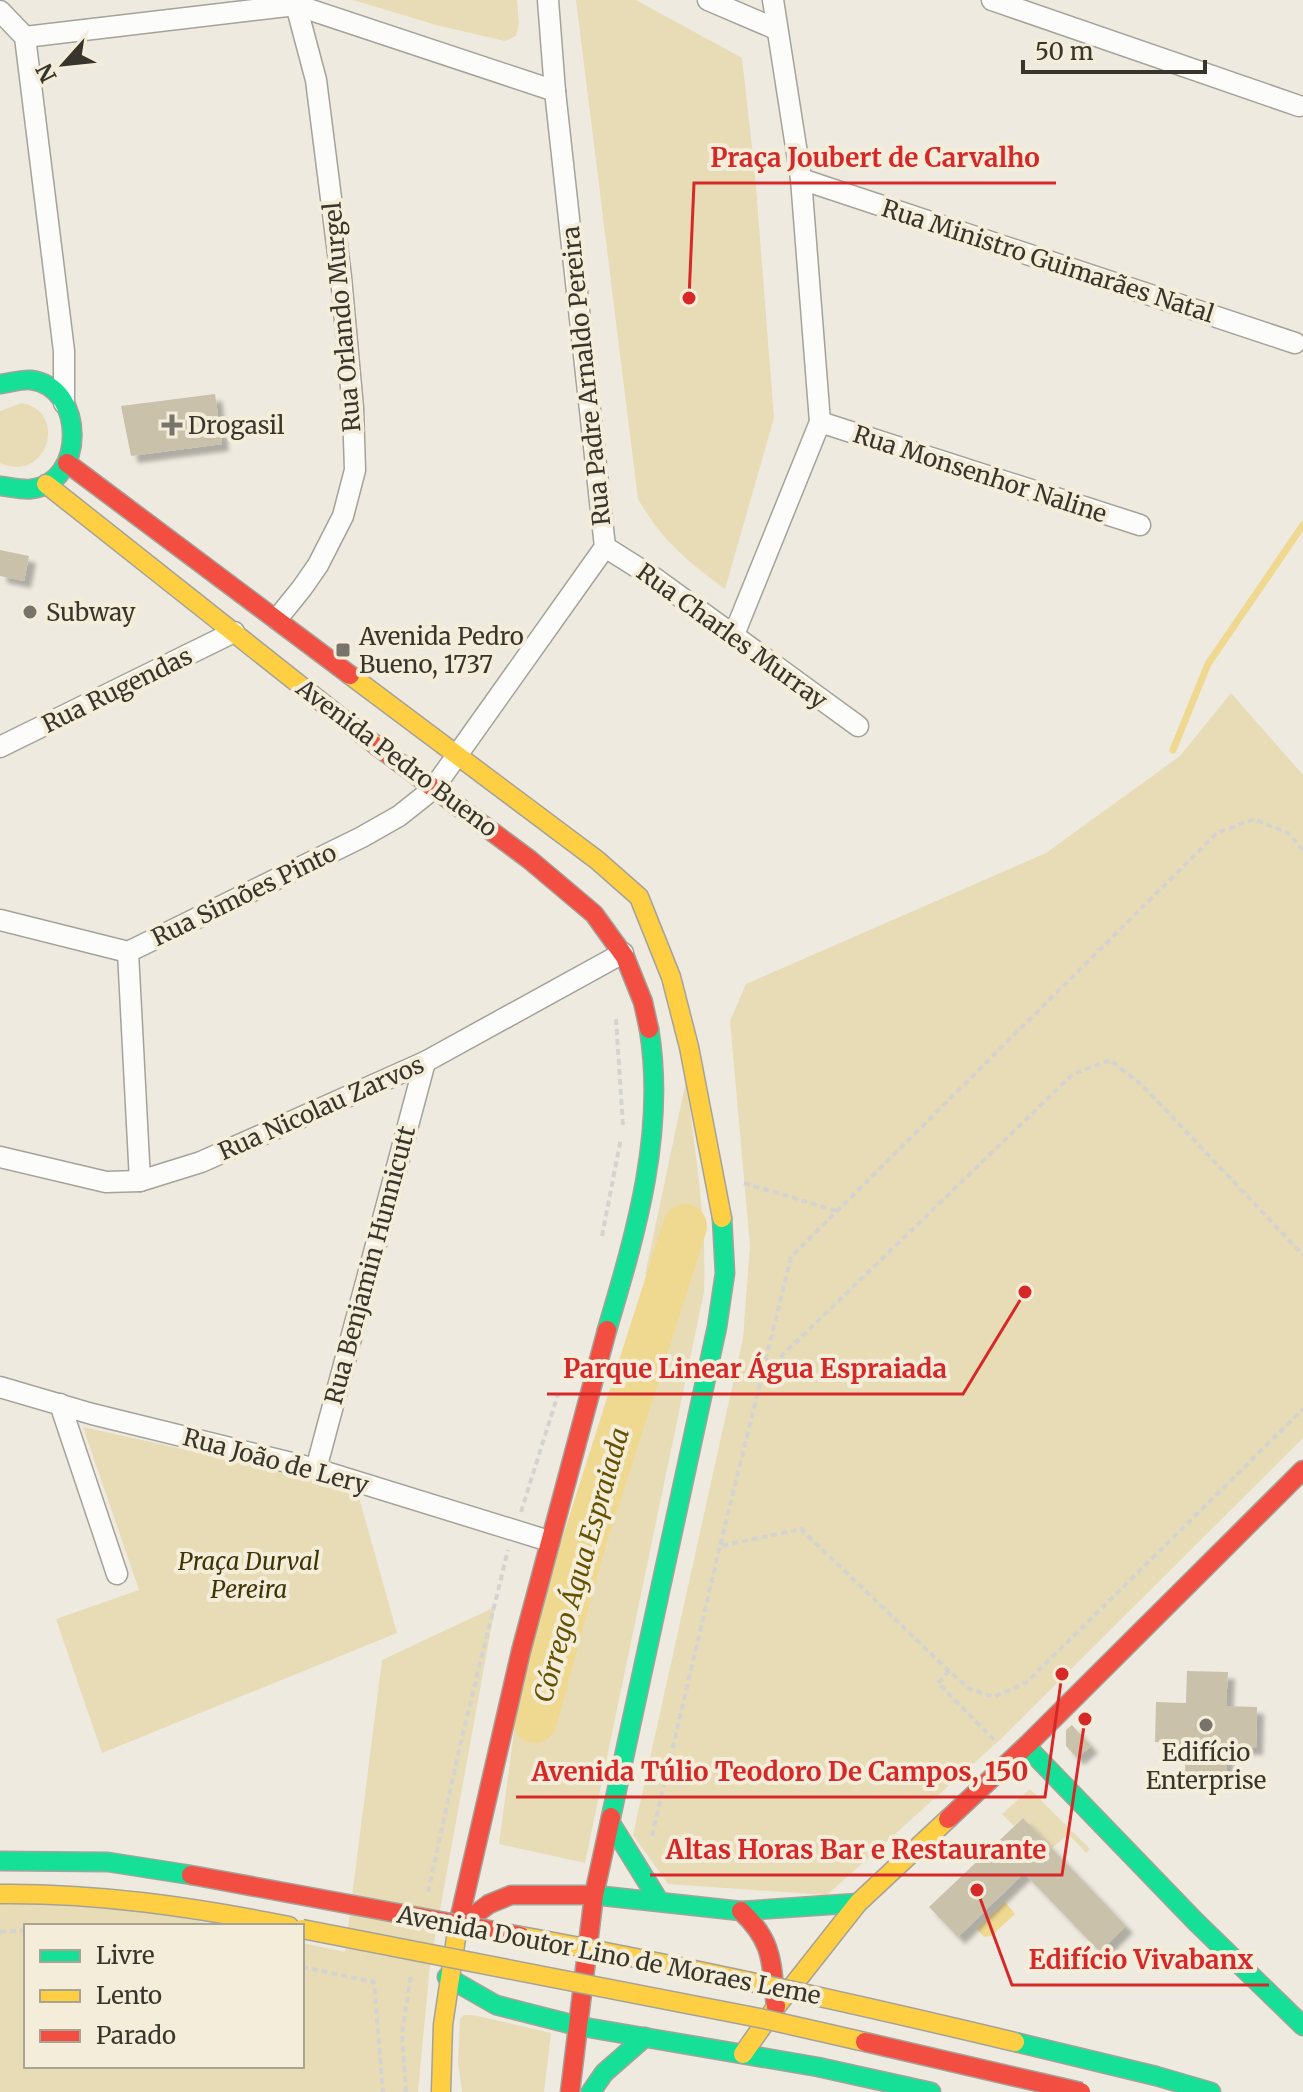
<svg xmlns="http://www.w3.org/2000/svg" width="1303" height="2092" font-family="Merriweather,serif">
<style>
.green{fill:#e8dcb6}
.water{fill:#efd890}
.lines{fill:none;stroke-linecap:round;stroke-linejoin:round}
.stream{stroke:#efd890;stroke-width:7}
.river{stroke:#efd890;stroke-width:44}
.building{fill:#c9c1a9;filter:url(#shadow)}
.street-casing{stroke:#a5a29a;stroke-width:23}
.fast-casing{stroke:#a5a29a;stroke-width:21}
.slow-casing{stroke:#a5a29a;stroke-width:21}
.jam-casing{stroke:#a5a29a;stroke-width:21}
.path{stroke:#d4d3d0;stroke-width:4;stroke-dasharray:6 4;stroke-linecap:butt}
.street{stroke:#fcfcfa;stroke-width:20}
.fast{stroke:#16e098;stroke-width:18}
.slow{stroke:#ffcf43;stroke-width:18}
.jam{stroke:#f24e42;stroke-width:18}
.fast-bridge-casing{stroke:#a5a29a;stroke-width:21;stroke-linecap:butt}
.slow-bridge-casing{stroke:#a5a29a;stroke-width:21;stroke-linecap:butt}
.jam-bridge-casing{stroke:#a5a29a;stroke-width:21;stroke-linecap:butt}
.fast-bridge{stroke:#16e098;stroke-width:18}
.slow-bridge{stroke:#ffcf43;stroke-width:18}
.jam-bridge{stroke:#f24e42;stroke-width:18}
.poi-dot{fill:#78746b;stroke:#f4edd9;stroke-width:3}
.labels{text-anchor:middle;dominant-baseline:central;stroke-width:8;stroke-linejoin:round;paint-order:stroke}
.street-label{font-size:24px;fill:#38352d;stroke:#f4edd9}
.poi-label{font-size:24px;fill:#38352d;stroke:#f4edd9;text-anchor:start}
.park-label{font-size:24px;font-style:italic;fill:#3f3307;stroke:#f4edd9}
.water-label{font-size:26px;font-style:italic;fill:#665100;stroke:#f4edd9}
.leader{fill:none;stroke:#d62828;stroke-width:3}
.callout-dot{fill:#d62828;stroke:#f4edd9;stroke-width:3}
.callout-label{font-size:26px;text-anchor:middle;font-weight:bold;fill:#d62828;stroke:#f4edd9;stroke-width:8;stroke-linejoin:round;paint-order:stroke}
</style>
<defs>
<filter id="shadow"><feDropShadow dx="7" dy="7" stdDeviation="2" flood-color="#0004"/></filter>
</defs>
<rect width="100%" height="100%" fill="#eeeadf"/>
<g class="green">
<path d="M353,0h164l2,24 -3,12 -11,5 -69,-16z"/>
<path d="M576,0h60l106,58 13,116 19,244 -49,171c-39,-29 -62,-47 -87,-90z"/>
<path d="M22,403c47,9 25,81 -22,60v-52z"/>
<path d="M1231,693l72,82v663l-301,300 -175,157 -159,-11 -35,-49 110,-497 7,-92 -20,-225 16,-37 300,-131 134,-97z"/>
<path d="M686,1081c9,70 21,139 18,211l-119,571 -86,-19 17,-127 34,6c38,-168 95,-329 149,-491l-29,-12 -15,52 -10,3z"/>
<path d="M83,1427l230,51 44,12 40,143 -295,120 -46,-134 83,-29z"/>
<path d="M495,1607l-65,358 -12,127h-418v-191l109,1 112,24h-195v140h276v-123l43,9 37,-292z"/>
<path d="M1030,1789l60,60 -4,4 -18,-19 -16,14 -29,-30 -9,8 -12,-12z"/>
<path d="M464,2015h9l78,18 -7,59h-82l-4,-29 2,-44z"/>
</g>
<path class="water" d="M1005,1902l10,12 -24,22 -7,1 -7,-8z"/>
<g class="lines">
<path class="stream" d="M1173,750l35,-86 95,-139"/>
<path class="river" d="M535,1721l46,-169 104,-326"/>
</g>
<g class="building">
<path d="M215,394l7,50 -91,12 -10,-50z"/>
<path d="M0,550l29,6 -5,25 -24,-5z"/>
<path d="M1187,1671l41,1 -2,34 31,1 -1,41 -29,-1 -1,27 -41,-2 1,-28 -31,-2 1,-40 30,1z"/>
<path d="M1072,1725l19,21 -14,12 -11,-12v-16z"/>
<path d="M1023,1818l103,108 -26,26 -76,-79 -66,64 -29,-30z"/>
</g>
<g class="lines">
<defs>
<g id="street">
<path d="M708,0l68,29"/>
<path d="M992,0l307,106"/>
<path d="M0,11l25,26 39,314v52"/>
<path d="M25,37l271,-32 259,86"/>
<path d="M801,179l494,164"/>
<path d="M820,422l320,103"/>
<path d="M605,547l51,32 202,147"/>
<path d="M277,619l25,-31 16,-23 25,-49 12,-46 -2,-62 -12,-131 -25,-197 -20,-75 -5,-5"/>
<path d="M733,637l87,-215 -19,-243 -28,-179"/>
<path d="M0,747l234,-115"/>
<path d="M0,920l128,32 234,-115 37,-21 34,-27 172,-242 -50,-456 -7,-91"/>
<path d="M128,952l12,229"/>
<path d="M0,1157l106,25 34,-1 61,-19 224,-100 198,-109"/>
<path d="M0,1387l92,27 224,55 233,72"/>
<path d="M60,1404l57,170"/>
<path d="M316,1469l109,-407"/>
</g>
<g id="fast">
<path d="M0,384c9,-1 22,-5 31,-4 55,7 55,103 0,109 -9,1 -21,-2 -31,-3"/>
<path d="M607,1330c29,-98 59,-198 42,-301"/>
<path d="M1026,1746l170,176 107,104"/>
<path d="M611,1817l106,-490 8,-54 -3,-55"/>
<path d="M610,1822l49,79"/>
<path d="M0,1861l108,1 83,13"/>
<path d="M594,1895l147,16 117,-8"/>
<path d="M447,1977l49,28 82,21"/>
<path d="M578,2026l240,41 113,25"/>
<path d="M1156,2076l55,16"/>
<path d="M591,2092l13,-19 41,-36"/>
</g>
<g id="slow">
<path d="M46,484l331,262"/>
<path d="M350,675l247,185 42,37 32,80 18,70 33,171"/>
<path d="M0,1894c98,-1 193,13 289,32"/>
<path d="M743,2054l33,-47 82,-104 90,-84"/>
<path d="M441,2092l2,-67 15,-100"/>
</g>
<g id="jam">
<path d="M67,463l283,212"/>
<path d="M377,746l153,114 64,54 31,43 18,45 6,27"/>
<path d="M948,1819l78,-73 277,-276"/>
<path d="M741,1911c34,32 30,53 35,96"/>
<path d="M458,1925l63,-274 86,-321"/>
<path d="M456,1929l33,-25 22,-9h83"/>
<path d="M570,2092l24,-197 17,-78"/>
</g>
</defs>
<use href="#street" class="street-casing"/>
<use href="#fast" class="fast-casing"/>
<use href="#slow" class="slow-casing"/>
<use href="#jam" class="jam-casing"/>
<g class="path">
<path d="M1303,850l-15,-17 -34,-14 -37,14 -426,424 -71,289 81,-17 148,142 21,18 24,8 33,-15 276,-273"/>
<path d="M616,1019l7,107"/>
<path d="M744,1183l93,28"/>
<path d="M602,1236l19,-98"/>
<path d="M766,1371l307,-297 37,-14 32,25 161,170"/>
<path d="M521,1512l37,-118"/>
<path d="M949,1671l-11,12 56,57"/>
<path d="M652,1836l68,-290"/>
<path d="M428,1892l33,-151 47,-191"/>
<path d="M79,1926l17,-1"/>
<path d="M0,1932l26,-2"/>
<path d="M302,1967l72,15 9,110"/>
<path d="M406,2092l-4,-58 9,-59"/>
</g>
<use href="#street" class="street"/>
<use href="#fast" class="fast"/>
<use href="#slow" class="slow"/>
<use href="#jam" class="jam"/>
<defs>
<path id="fast-bridge" d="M1015,2042l141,34"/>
<g id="slow-bridge">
<path d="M302,1929l462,90 101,23"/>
<path d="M521,1936c166,30 330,67 494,106"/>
</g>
<g id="jam-bridge">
<path d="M191,1875l330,61"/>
<path d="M865,2042l216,50"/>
</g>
</defs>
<use href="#fast-bridge" class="fast-bridge-casing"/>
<use href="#slow-bridge" class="slow-bridge-casing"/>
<use href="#jam-bridge" class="jam-bridge-casing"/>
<use href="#fast-bridge" class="fast-bridge"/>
<use href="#slow-bridge" class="slow-bridge"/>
<use href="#jam-bridge" class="jam-bridge"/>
</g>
<g class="poi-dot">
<path d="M168 413h8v8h8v8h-8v8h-8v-8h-8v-8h8z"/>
<circle cx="30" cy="612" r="8"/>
<rect x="335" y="642" width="16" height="16" rx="4"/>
<circle cx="1206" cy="1725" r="8"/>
</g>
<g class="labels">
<g class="street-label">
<text transform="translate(1048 261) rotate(18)">Rua Ministro Guimarães Natal</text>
<text transform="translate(342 317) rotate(-95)">Rua Orlando Murgel</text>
<text transform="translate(586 376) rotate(-96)">Rua Padre Arnaldo Pereira</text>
<text transform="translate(980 474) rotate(18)">Rua Monsenhor Naline</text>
<text transform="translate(732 636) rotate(36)">Rua Charles Murray</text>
<text transform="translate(117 690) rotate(-26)">Rua Rugendas</text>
<text transform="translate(397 758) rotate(37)">Avenida Pedro Bueno</text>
<text transform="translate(244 895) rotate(-26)">Rua Simões Pinto</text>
<text transform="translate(321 1108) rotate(-24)">Rua Nicolau Zarvos</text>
<text transform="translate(370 1265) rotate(-75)">Rua Benjamin Hunnicutt</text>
<text transform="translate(276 1461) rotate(15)">Rua João de Lery</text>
<text transform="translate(609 1955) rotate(11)">Avenida Doutor Lino de Moraes Leme</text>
</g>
<g class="poi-label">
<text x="188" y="425">Drogasil</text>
<text x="46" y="612">Subway</text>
<text x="359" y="636">Avenida Pedro<tspan x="359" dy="28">Bueno, 1737</tspan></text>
<text x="1206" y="1752" text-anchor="middle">Edifício<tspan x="1206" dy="28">Enterprise</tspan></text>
</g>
<g class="park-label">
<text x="249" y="1561">Praça Durval<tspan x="249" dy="28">Pereira</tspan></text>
</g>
<g class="water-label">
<text transform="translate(581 1565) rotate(-74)">Córrego Água Espraiada</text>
</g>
</g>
<path class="leader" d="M689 298L694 183H1056M1025 1292L963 1394H547M1062 1674L1045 1797H516M1085 1719L1062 1875H650M977 1890L1012 1985H1269"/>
<g class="callout-dot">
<circle cx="689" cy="298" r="8"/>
<circle cx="1025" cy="1292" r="8"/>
<circle cx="1062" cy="1674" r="8"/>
<circle cx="1085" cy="1719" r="8"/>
<circle cx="977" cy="1890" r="8"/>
</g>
<g class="callout-label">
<text x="875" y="167">Praça Joubert de Carvalho</text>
<text x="755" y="1378">Parque Linear Água Espraiada</text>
<text x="780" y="1781">Avenida Túlio Teodoro De Campos, 150</text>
<text x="856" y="1859">Altas Horas Bar e Restaurante</text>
<text x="1141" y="1969">Edifício Vivabanx</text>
</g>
<rect x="24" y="1924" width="280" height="144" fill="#f4edd9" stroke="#a9a394" stroke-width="2"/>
<rect x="40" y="1950" width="40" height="12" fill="#16e098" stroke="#a9a394" stroke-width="2"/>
<text x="96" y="1964" font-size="24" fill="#38352d">Livre</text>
<rect x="40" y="1990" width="40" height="12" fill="#ffcf43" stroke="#a9a394" stroke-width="2"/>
<text x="96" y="2004" font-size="24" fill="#38352d">Lento</text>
<rect x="40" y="2030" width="40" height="12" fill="#f24e42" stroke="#a9a394" stroke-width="2"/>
<text x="96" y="2044" font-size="24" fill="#38352d">Parado</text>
<g transform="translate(64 64) rotate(243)" stroke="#f4edd9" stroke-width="6" paint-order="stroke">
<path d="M0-6L14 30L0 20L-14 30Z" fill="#38352d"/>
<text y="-12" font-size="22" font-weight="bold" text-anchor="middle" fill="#38352d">N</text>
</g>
<path d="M1023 60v12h182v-12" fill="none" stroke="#38352d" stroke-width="4"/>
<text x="1035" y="60" font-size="24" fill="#38352d" stroke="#f4edd9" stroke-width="6" paint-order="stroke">50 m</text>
</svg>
